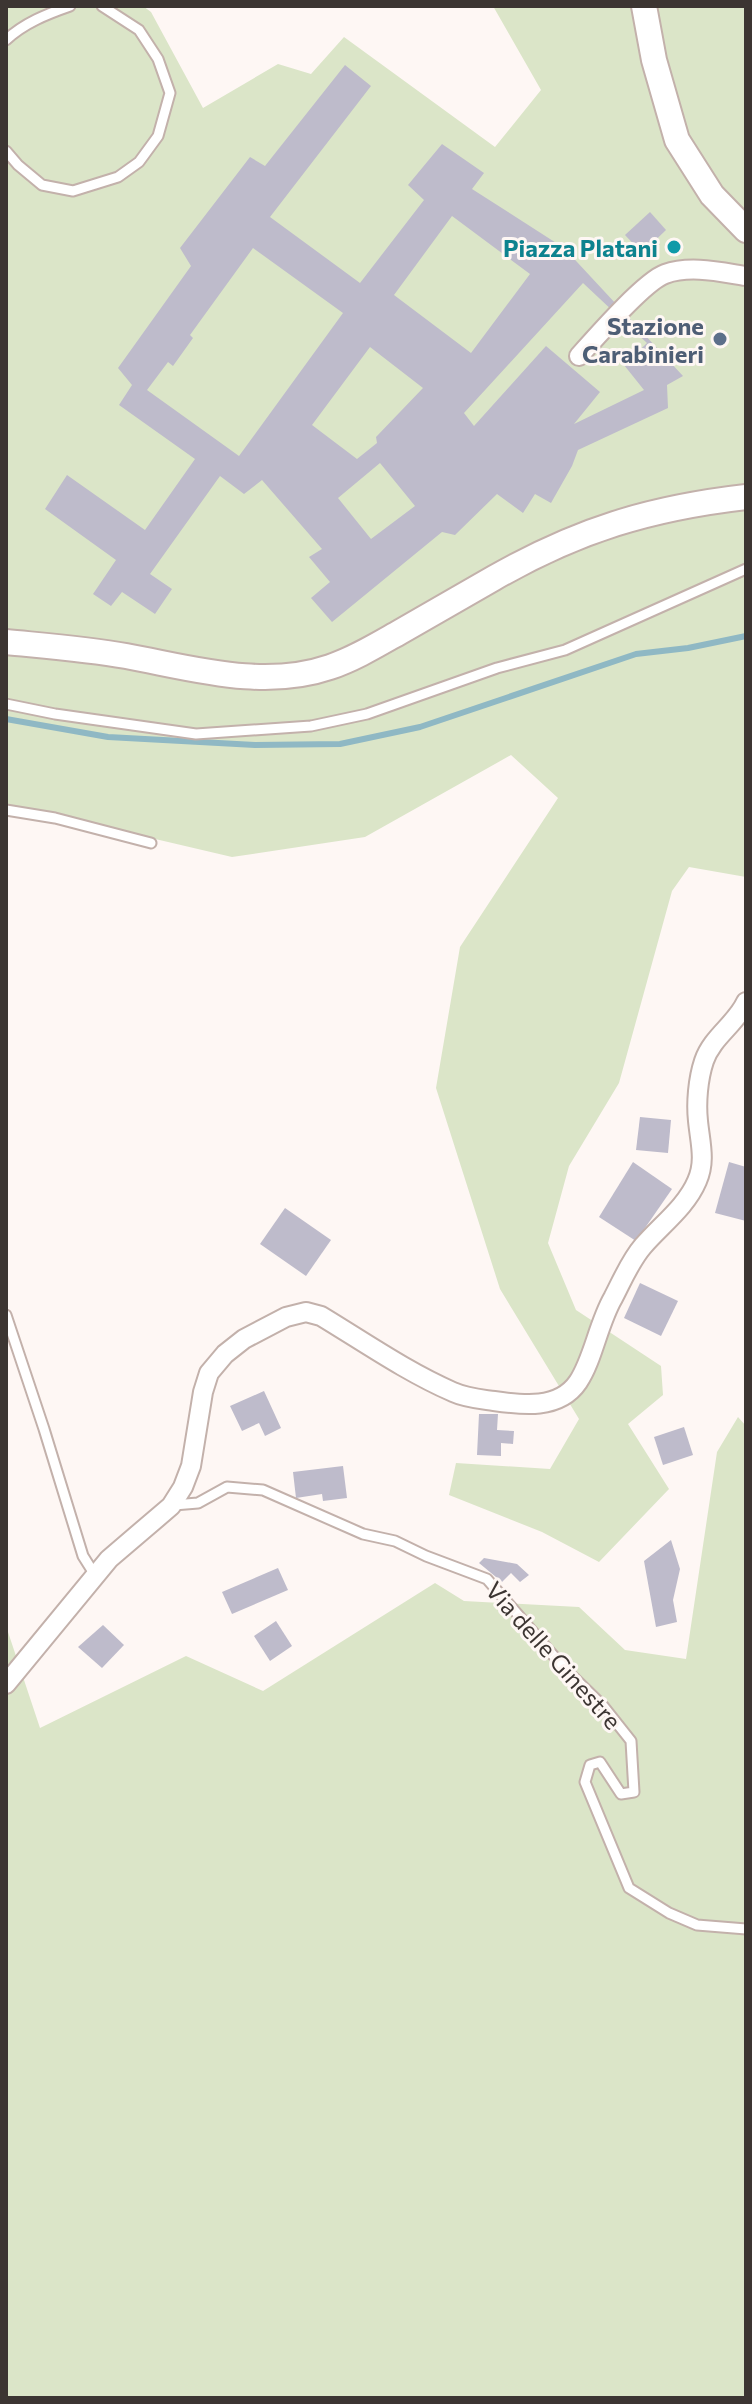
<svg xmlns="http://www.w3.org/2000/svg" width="752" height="2404" font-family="Commissioner,sans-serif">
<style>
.green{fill:#dbe5c8}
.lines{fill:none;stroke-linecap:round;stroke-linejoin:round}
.stream{stroke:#8fb8c4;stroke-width:6}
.building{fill:#bebbcb;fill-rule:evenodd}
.lane-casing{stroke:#c3b1ab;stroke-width:13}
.street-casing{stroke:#c3b1ab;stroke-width:22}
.secondary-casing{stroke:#c3b1ab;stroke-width:28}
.lane{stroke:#fff;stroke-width:9}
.street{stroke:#fff;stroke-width:18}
.secondary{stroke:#fff;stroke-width:24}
.culture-dot{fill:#0f9aa8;stroke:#fef7f4;stroke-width:3}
.service-dot{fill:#5c6f8a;stroke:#fef7f4;stroke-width:3}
.labels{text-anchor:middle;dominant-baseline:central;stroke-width:6;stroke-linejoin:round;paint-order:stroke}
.culture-label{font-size:24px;font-weight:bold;fill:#0d838f;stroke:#fef7f4;text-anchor:end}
.service-label{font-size:24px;font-weight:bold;fill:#4e5e75;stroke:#fef7f4;text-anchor:end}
.street-label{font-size:24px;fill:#3c3532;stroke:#fef7f4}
</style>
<rect width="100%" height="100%" fill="#fef7f4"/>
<g class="green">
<path d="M6,6h137l8,6 52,96 75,-44 33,10 33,-37 151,110 46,-57 -48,-84h253v871l-57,-10 -17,24 -53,192 -50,83 -21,77 28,67 85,56 2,29 -35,29 41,65 -70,73 -57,-30 -93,-37 7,-32 94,6 29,-50 -79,-130 -64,-201 24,-141 98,-149 -47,-43 -146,82 -133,20 -226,-53z"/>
<path d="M738,1417l8,9v972h-740v-772l34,102 146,-72 77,35 172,-108 29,18 115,6 46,43 61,9 31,-207z"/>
</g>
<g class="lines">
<path class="stream" d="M6,719l102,18 147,8 85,-1 80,-17 216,-73 52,-6 58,-12"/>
</g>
<g class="building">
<path d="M345,65l26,21 -101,131 90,66 64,-83 -16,-15 34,-41 42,29 -12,16 92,59 119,128 -16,9 1,23 -90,42 -6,16 -21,37 -16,-9 -12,19 -26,-19 -42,41 -13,-3 -110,90 -21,-24 19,-16 -21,-25 13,-8 -60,-69 -18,14 -24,-18 -70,98 22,15 -17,25 -33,-22 -11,14 -18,-12 23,-34 -71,-51 22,-34 78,55 50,-71 -76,-54 13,-20 -14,-17 73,-102 -11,-18 70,-91 15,9zM452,216l78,58 -59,79 -77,-58zM253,248l90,65 -104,143 -92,-66 21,-28 5,4 20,-28 -3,-3zM583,283l64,60 -23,22 20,25 -70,34 26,-32 -54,-46 -72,80 -10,-13zM370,347l53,41 -47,49 1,6 -20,16 -45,-34zM380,463l35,43 -44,33 -33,-41z"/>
<path d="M650,212l16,18 -24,23 -17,-18z"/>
<path d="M640,1117l31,3 -3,33 -32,-3z"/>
<path d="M633,1162l39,27 -36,52 -37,-24z"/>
<path d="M729,1162l17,5v54l-31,-8z"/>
<path d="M285,1208l46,32 -25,36 -46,-32z"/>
<path d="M640,1283l38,18 -17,35 -37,-18z"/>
<path d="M264,1391l17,37 -16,8 -6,-13 -17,8 -12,-25z"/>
<path d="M479,1414h19l-1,16 17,1 -1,13 -12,-1v13l-24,-1z"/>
<path d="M684,1427l9,28 -30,10 -9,-28z"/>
<path d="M343,1466l4,32 -24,3 -1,-7 -26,4 -3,-26z"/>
<path d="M671,1540l9,29 -7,31 4,22 -21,5 -12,-66z"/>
<path d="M484,1558l33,6 12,11 -9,7 -9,-9 -9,9 -23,-19z"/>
<path d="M278,1568l10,22 -56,24 -10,-22z"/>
<path d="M276,1621l16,25 -22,15 -16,-25z"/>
<path d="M103,1625l21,20 -22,23 -24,-21z"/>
</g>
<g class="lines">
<defs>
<g id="lane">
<path d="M6,40c18,-17 41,-26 64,-34"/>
<path d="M6,151l12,14 24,20 31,6 45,-14 21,-15 19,-26 12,-43 -12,-34 -19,-29 -37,-24"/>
<path d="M6,704l49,10 141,20 115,-8 56,-12 130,-46 68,-18 181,-81"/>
<path d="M6,810l49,8 96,25"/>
<path d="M6,1315l38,114 39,127 12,19"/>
<path d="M174,1505l24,-2 29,-16 36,3 100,44 32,7 31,15 61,23 78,90 39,38 27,34 3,51 -13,2 -21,-32 -10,3 -5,17 44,106 40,25 28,12 49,4"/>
</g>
<g id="street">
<path d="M579,356c17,-19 66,-75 86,-82 25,-9 55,-2 81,2"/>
<path d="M6,1684l103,-125 62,-53 12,-19 8,-21 12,-74 6,-19 16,-19 19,-15 42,-22 20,-5 15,4c43,26 86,56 132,76 13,6 27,7 41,9 28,4 65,9 84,-19 15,-22 20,-58 35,-84 9,-17 17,-37 30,-52 18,-21 43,-39 54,-65 9,-20 3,-39 1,-60 -2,-18 0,-42 6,-60 8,-24 32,-37 42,-59"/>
</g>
<g id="secondary">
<path d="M644,6l10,54 23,80 35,55 34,35"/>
<path d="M6,642c40,4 80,7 120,14 66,12 137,34 204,11 24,-8 47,-22 70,-35 31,-18 63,-36 94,-54 84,-48 156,-70 252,-81"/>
</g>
</defs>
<use href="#lane" class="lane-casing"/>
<use href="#street" class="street-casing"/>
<use href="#secondary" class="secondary-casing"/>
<use href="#lane" class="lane"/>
<use href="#street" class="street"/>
<use href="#secondary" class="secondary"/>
</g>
<circle class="culture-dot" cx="674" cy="247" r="8"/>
<circle class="service-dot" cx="720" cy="339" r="8"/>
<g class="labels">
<g class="culture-label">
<text x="658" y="247">Piazza Platani</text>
</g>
<g class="service-label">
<text x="704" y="325">Stazione<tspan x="704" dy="28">Carabinieri</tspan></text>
</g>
<g class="street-label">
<text transform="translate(554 1655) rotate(48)">Via delle Ginestre</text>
</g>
</g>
<rect width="752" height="2404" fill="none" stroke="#3c3532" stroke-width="16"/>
</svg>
